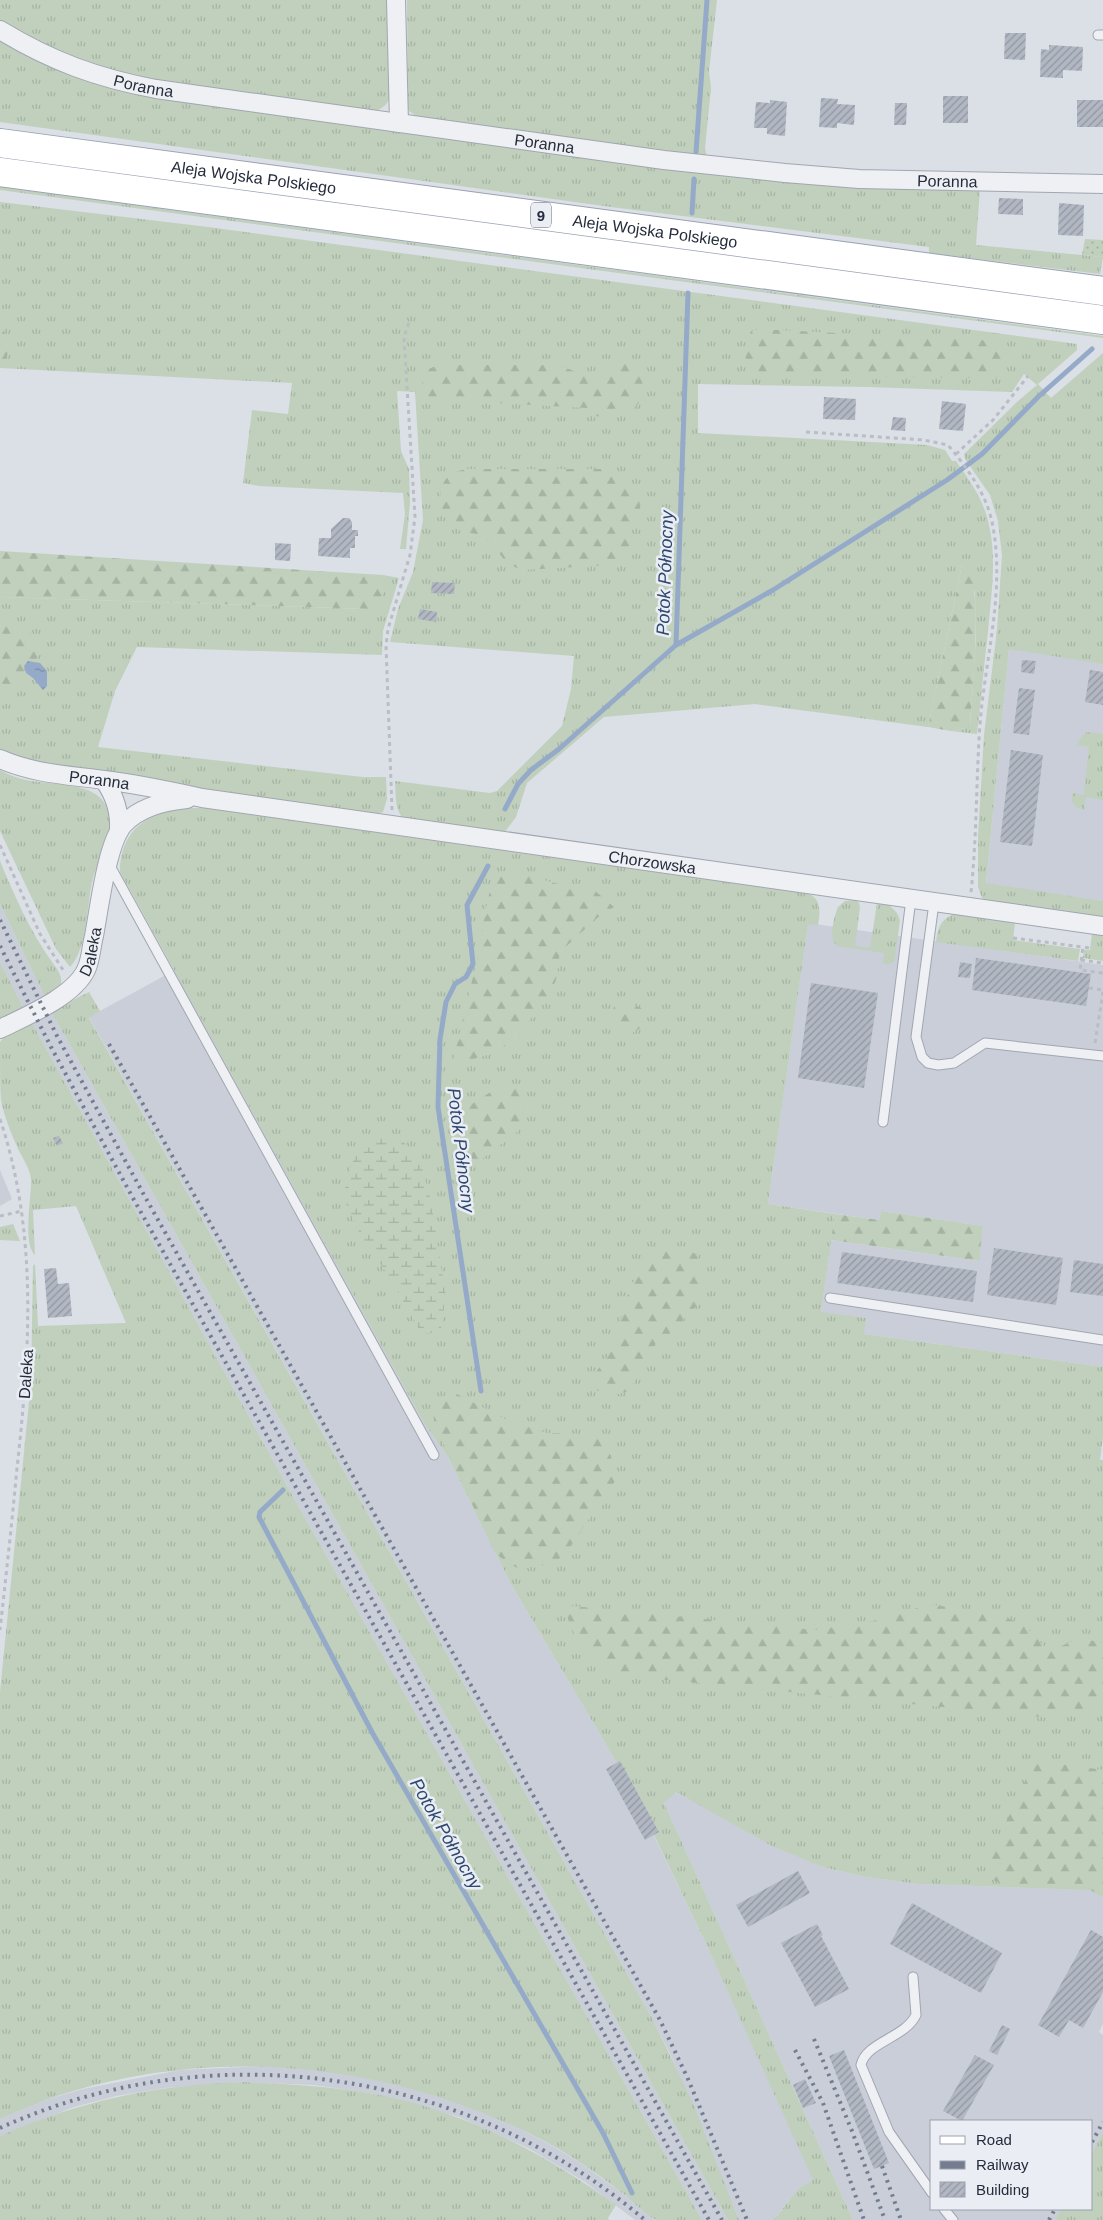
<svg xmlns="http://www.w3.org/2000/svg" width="1103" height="2220" font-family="Arial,sans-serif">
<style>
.built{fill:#c9ced8}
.grass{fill:url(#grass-tufts)}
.forest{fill:url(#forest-firs)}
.wetland{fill:url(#wetland-marsh)}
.garden{fill:url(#garden-dots)}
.water{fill:url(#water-ripples)}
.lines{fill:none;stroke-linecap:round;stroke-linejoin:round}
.stream{stroke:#94aac8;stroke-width:5}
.building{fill:url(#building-hatch)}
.lane-casing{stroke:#a1a6b0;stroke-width:11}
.street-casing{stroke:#a1a6b0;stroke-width:20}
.primary-casing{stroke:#9aa2b2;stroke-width:30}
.path{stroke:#babdc4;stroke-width:3;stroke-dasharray:4 4;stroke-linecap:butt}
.lane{stroke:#eef0f4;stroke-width:9}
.street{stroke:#eef0f4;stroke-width:18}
.primary{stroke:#fff;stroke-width:28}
.rail{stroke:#747d90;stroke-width:4;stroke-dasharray:2.5 5;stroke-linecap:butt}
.labels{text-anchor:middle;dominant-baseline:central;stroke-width:5;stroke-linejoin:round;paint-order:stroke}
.shield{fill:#eaeef4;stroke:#606673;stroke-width:1}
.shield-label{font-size:15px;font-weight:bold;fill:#252c3c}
.street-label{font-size:16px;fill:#252c3c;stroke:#eaeef4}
.water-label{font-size:18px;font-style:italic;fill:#2e4871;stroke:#eaeef4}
</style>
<defs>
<pattern id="grass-tufts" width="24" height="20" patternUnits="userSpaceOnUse" patternTransform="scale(1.25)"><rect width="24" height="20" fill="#c0d0bc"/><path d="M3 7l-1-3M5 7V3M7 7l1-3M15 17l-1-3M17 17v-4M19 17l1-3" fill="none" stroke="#a5b3a2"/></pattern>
<pattern id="forest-firs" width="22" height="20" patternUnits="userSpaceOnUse" patternTransform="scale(1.25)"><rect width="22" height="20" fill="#c0d0bc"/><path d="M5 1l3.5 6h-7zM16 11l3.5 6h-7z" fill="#a5b3a2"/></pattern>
<pattern id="wetland-marsh" width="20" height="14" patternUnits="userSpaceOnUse" patternTransform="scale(1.25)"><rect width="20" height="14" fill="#c0d0bc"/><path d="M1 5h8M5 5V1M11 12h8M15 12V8" fill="none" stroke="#a5b3a2"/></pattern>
<pattern id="garden-dots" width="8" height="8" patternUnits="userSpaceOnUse" patternTransform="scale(1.25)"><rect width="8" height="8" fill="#c0d0bc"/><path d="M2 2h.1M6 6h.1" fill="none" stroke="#a5b3a2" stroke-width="1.8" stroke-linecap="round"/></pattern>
<pattern id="water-ripples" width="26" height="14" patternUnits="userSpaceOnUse" patternTransform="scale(1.25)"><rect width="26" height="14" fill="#94aac8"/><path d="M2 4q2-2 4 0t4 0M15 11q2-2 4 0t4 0" fill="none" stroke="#798ba4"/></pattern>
<pattern id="building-hatch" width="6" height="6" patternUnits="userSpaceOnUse" patternTransform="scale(1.25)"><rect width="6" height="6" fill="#b2b8c3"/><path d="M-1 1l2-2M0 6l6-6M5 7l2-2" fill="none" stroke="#9196a0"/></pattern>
</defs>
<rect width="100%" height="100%" fill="#dbdfe6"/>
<g class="built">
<path d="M1103,409v492l-117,-17 23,-235z"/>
<path d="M0,904l45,93 -21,12 -24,-47z"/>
<path d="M808,923l295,42v402l-239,-33 1,-16 -44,-5 10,-73 147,21 5,-35 -102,-15 -2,9 -111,-16z"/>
<path d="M175,970l249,453 24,34 63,127 106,179 3,-1 39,70 -5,4 54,112 106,232 -15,8 -25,32h-35l-67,-162 -19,-38 -564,-1003z"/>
<path d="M51,1011l677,1209h-26l-411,-727 -259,-470z"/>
<path d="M0,1170l12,29 -12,7z"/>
<path d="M675,1792l148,75 43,10 53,7 171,6 13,7v127l-4,8 4,3v97l-11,21v-32h-160v88h129l-6,11h-202l-189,-417z"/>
<path d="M264,2066l57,4 58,10 51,13 62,22 55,28 32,19 42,30 34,28h-20l-50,-38 -57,-34 -69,-31 -89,-24 -56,-8 -70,-3 -79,6 -49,8 -42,11 -74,29v-17l45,-19 38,-11 97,-19z"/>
</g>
<g class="grass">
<path d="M0,0h389l3,93c-3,9 -7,14 -16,18l-239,-31 -43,-13 -73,-33 -21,-13z"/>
<path d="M407,0h310l-8,71 2,17 -6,60 2,10 -288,-40 -10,-7 -1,-3z"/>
<path d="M0,39c37,21 74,37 115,50l865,99 -4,57 127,12 -3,17 -171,-21v-6l-318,-40 -611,-85z"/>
<path d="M0,154l1103,146v10l-1103,-149z"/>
<path d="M0,187l1103,149v2l-1103,-148z"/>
<path d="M0,202l208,25 869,117v6l-39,34 13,14 52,-45v311l-94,-15 -23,234 117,18v17l-115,-16 -6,-4 -4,-11v-50l6,-102 13,-105 5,-75 -4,-34 -8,-26 -25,-36 -1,-5 54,-53 19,-16 -13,-11 -12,18 -144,-5 -170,-3v49l229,12 18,5 7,11h4c14,20 28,39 33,64 8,34 2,72 -1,106 -4,34 -7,69 -11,103l-26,-3 19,-4 6,-90 -1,-45 -13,-27 -34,162 -173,-23 -151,13 -77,66 -11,34 -12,16 -99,-13c-11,-9 -9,-26 -10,-39l95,12 7,-2 65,-65 9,-37 3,-33 -184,-14 8,-33 15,-37 10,-52 -8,-128 -18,-1 4,60 8,18 1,33 -4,47h-6l5,-35 -2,-21 -144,-7 -16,-3 9,-73 36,4 4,-31 -292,-15z"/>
<path d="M383,575l16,3 -16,53 -1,24 -245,-8 -22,44 -17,56 265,30h23l1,22 -4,13 -7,2 -201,-29 -23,-7 -128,-17 -24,-12v-152l369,12 14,-21z"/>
<path d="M1087,732l16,2v66l-17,-3 -2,13 -8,-3 -4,-6v-8l12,2 5,-48 -12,-2 4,-8z"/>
<path d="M0,770c10,6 20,9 32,11 30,5 80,0 78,45 -1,19 -16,41 -19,61 -4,23 -5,64 -21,80l-14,-18 -56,-118z"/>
<path d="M188,808h16l605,86c13,6 11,19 9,31l-10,-1 -40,280 67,10 -14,98 45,6 -2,16 239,33v70l-3,23h3v437l-13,-7 -171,-6 -53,-7 -43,-10 -53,-22 -94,-53 -12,11 189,417h-79l25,-32 14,-8 -105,-232 -54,-113 5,-3 -39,-70 -3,1 -106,-179 -63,-127 -24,-34 -304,-551c0,-43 29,-61 68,-64z"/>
<path d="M0,861c15,36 30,70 52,101 6,8 12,16 8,25l-15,10 -45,-93z"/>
<path d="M856,900l3,3 1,4 -5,39 15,2 7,-44 12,1 8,8 3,7 -5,38 -1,4 -8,3 -3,-3 1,-9 -47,-7c-9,-7 -3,-29 1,-39l7,-6z"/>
<path d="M954,914l61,9 -2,17 67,9 -2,12 -142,-19c2,-14 4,-22 18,-28z"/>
<path d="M1092,933l11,2v26l-20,-3 1,-8h6z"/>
<path d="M0,962l24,47 -24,11z"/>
<path d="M89,992l11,19 -11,7 564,1002 39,81 47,119h-11l-677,-1209z"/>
<path d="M32,1023l259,470 411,727c-14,0 -32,0 -45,0 -6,-1 -29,-23 -36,-28 -23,-18 -49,-36 -75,-50 -154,-81 -335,-100 -501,-42 -15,6 -30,13 -45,19v-427l31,-310 2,-116 2,-2 3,62 88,-3 -50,-117 -43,4 2,45c-13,-12 -3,-59 -4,-76 -2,-14 -10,-22 -15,-35 -6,-13 -12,-29 -15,-44 -1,-15 -1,-41 -1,-58l8,-9z"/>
<path d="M13,1224l7,17 -20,-1v-13z"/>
<path d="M244,2082c42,2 83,4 125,11 91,16 172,58 247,112l-8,13 1,2h-609v-84c82,-36 155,-51 244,-54z"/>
<path d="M1103,2132v88h-48l6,-11h31v-56z"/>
</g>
<g class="forest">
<path d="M0,323l10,21 -6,24h-4z"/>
<path d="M758,329l240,12c9,7 6,23 3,33l-6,4 -237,-2c-18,-8 -13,-29 -7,-45z"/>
<path d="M625,361l15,3c8,40 -3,57 -45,52l-7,-8 -166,-9v-21l4,-8 12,-5h120l37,14 10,-7 7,-10z"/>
<path d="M466,469h148l16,10 10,22 -1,15 -7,10 -3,38 -107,6c-5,-2 -10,-4 -14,-7 -8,-6 -12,-17 -21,-24 -10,-8 -25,-4 -35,-13 -12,-10 -16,-34 -6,-47 5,-7 12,-8 20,-10z"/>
<path d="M0,551l383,24c0,13 2,31 -14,34l-369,-12z"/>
<path d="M962,565l10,7c8,51 1,104 -2,155l-19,4 -23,-4z"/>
<path d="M0,623l24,3 17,21 -1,7 -6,7h-6l-4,9 2,3c-9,17 -20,21 -26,39z"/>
<path d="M497,872l29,3 40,11 28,4 20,17 -17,11 -37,34 -4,28 -5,12 -31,41 -26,20 -42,12 29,-122 3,-28 8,-32z"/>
<path d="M626,1002l15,6 5,12c-6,12 -15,14 -27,16l-9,-12 1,-11 5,-10z"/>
<path d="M500,1086h16l9,17 -1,14 -6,14 -41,32 -22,4 -9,-48 6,-7 9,-1z"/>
<path d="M881,1211l102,15 -4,35 -148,-21 4,-26 44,6z"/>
<path d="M663,1245l23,4 12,6 6,32 -2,13 -29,31 -15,10 -14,19 -4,13 -11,18 -18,5 -15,-6v-18l17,-23 13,-50 21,-52z"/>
<path d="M457,1394l52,27 38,12 35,1 21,7 8,15 4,24 -8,20 -19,20 -17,26 -16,17 -35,6 -11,-5 -14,-11 -61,-130 -1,-21 11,-6z"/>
<path d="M935,1605l66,11 22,8 23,24 9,1 22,-10 26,3v65l-34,5 -17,6 -423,-42c-7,-3 -16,-4 -22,-8 -20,-10 -39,-37 -41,-60l6,-2 243,24 58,-9 44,-13z"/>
<path d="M1048,1762l55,8v127l-13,-7 -77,-3 -18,-6 -5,-4 -3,-15 46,-98z"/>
</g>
<path class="wetland" d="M383,1137l19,3 19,23 10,39 14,90 -2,31 -4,9 -17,2 -34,-59 -28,-41 -14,-30 -1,-22 11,-28z"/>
<path class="garden" d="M1085,239l18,1v17l-21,-2z"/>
<path class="water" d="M28,661l12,2 7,8v15l-4,4 -10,-12 -7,-5 -2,-7z"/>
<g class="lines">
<g class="stream">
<path d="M696,152l11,-152"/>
<path d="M692,213l2,-34"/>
<path d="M676,645l97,-55 174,-110 35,-26 56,-57 54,-48"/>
<path d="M505,809l13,-25 13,-14 28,-21 117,-104 12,-352"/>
<path d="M481,1391l-43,-284 2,-68 6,-37 9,-18 11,-7 7,-13 -6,-59 21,-39"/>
<path d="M283,1490l-23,22 -1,5 114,217 230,399 29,60"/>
</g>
</g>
<g class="building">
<path d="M1005,33h21l-1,27 -21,-1z"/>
<path d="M1049,45l34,2 -1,24 -19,-1v8l-23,-1 1,-28 8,1z"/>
<rect x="943" y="96" width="25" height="27"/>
<path d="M821,98l17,1 -1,5 18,1 -1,20 -17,-2v5l-18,-1z"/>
<path d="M770,100l17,2 -2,34 -18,-2v-6h-13l2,-26 14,1z"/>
<rect x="1077" y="100" width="26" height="27"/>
<path d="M895,103h12l-1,22h-12z"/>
<path d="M999,198l24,1v16l-25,-1z"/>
<path d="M1059,203l25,2 -1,31 -25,-1z"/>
<path d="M824,397l32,2 -1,21 -32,-1z"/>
<path d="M942,401l24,3 -3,27 -24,-2z"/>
<path d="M893,417l13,1 -1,13 -14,-1z"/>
<path d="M343,518h6l3,4v8h6v6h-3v12h-5v10l-32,-2 1,-18h12v-9z"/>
<path d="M275,543l16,1 -1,17 -15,-1z"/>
<path d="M432,582l23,1 -1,11 -23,-1z"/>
<path d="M420,609l17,3 -1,10 -18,-3z"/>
<path d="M1022,660l14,1 -2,13 -13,-2z"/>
<path d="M1090,670l13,2v33l-18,-3z"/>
<path d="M1019,688l16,2 -6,45 -16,-2z"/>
<path d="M1011,750l32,5 -11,91 -32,-4z"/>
<path d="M976,958l115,16 -5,32 -114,-16z"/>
<path d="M960,962l12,2 -2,14 -12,-1z"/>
<path d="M811,983l67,10 -14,95 -66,-10z"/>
<path d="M59,1136l4,7 -6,3 -4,-8z"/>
<path d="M994,1248l69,10 -7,47 -69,-10z"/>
<path d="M842,1252l135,19 -4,31 -136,-19z"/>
<path d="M1074,1260l29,4v32l-33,-4z"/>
<path d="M56,1268l2,16 11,-1 3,33 -24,2 -4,-49z"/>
<path d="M620,1761l39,71 -14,8 -39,-71z"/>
<path d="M798,1871l12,22 -62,34 -12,-22z"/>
<path d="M912,1903l90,50 -21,40 -91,-49z"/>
<path d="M817,1924l6,11 -2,1 28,53 -34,18 -34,-64z"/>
<path d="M1091,1930l12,7v55l-20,36 -14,-8 -10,17 -21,-12z"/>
<path d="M1002,2025l8,4 -13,26 -8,-4z"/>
<path d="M844,2050l45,113 -15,6 -45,-113z"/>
<path d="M975,2055l19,10 -32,56 -19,-10z"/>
<path d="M805,2079l11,24 -13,5 -10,-23z"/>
</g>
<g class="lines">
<defs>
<g id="lane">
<path d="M1098,35h5"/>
<path d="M109,864l325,591"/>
<path d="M934,903l-18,134 6,20 6,6 10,2 16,-2 31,-20 118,13"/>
<path d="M883,1122l28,-223"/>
<path d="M830,1298l273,42"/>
<path d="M913,1977l3,38c-11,23 -50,27 -55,50l28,67 43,61"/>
<path d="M944,2209l9,11"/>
</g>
<g id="street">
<path d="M396,0l3,123"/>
<path id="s1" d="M0,30c51,31 97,48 156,59l508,71 121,13 74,6 244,5"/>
<path id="s2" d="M0,759c34,15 68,16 104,21 33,4 66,11 98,18l901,128"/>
<path d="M104,780c11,16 16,31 15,51"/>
<path id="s3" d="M0,1029c26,-13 73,-32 86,-59 5,-10 5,-23 8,-34 5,-26 13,-94 30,-112 16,-17 41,-23 63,-25"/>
</g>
<g id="primary">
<path id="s4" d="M0,143l1103,148"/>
<path d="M0,172l1103,148"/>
</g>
</defs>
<use href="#lane" class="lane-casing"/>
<use href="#street" class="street-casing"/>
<use href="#primary" class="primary-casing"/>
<g class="path">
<path d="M806,432l118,8 24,5c20,24 40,51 45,82 12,65 -8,133 -13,197 -4,56 -3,112 -9,168"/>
<path d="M956,454l37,-34 35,-44"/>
<path d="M392,810l-6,-164 2,-17 22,-74 5,-38 -11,-180 5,-15"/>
<path d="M0,845l40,89 25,39"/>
<path d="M1013,938l70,9"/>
<path d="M1089,948l-6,-1 -3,23 23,3"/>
<path d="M1081,960l22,3"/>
<path d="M1089,988l14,2"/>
<path d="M1095,1043l8,-51"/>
<path d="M0,1119c38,114 30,232 17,349 -5,54 -11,108 -17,162"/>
<path d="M0,1216l22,-5"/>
</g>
<use href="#lane" class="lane"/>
<use href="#street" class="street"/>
<use href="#primary" class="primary"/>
<g class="rail">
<path d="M0,920l57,116 87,159 578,1025"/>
<path d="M0,946l51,101 83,153 575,1020"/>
<path d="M109,1044l551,976 28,59 59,141"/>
<path d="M814,2039l38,92 33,89"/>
<path d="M795,2050l28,53 41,117"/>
<path d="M0,2128c213,-97 467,-59 645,92"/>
<path d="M1092,2142l11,-20"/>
<path d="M882,2166l19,54"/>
<path d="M1049,2220l6,-11"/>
</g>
</g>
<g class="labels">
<rect class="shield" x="531" y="202.5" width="20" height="25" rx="4"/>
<g class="shield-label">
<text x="541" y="215">9</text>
</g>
<g class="street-label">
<text stroke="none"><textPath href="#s1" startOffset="155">Poranna</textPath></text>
<text stroke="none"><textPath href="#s1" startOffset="560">Poranna</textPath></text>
<text stroke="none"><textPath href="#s4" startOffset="256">Aleja Wojska Polskiego</textPath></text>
<text stroke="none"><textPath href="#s1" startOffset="965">Poranna</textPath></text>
<text stroke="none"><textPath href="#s4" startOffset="661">Aleja Wojska Polskiego</textPath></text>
<text stroke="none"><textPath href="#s2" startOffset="102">Poranna</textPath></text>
<text stroke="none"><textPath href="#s2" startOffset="661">Chorzowska</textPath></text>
<text stroke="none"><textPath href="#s3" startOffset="125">Daleka</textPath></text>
<text transform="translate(26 1374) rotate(-86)">Daleka</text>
</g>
<g class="water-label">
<text transform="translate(665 573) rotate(-88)">Potok Północny</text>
<text transform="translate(461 1150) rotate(83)">Potok Północny</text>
<text transform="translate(446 1834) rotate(60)">Potok Północny</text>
</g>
</g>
<rect x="930" y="2120" width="162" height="90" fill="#eaeef4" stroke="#9ba0aa"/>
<rect x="940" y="2136" width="25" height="8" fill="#ffffff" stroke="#9ba0aa"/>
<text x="976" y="2145" font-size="15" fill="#252c3c">Road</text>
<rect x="940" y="2161" width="25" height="8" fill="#747d90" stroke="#9ba0aa"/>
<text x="976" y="2170" font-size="15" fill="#252c3c">Railway</text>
<rect x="940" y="2182" width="25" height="15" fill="url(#building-hatch)" stroke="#9ba0aa"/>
<text x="976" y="2195" font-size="15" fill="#252c3c">Building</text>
</svg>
